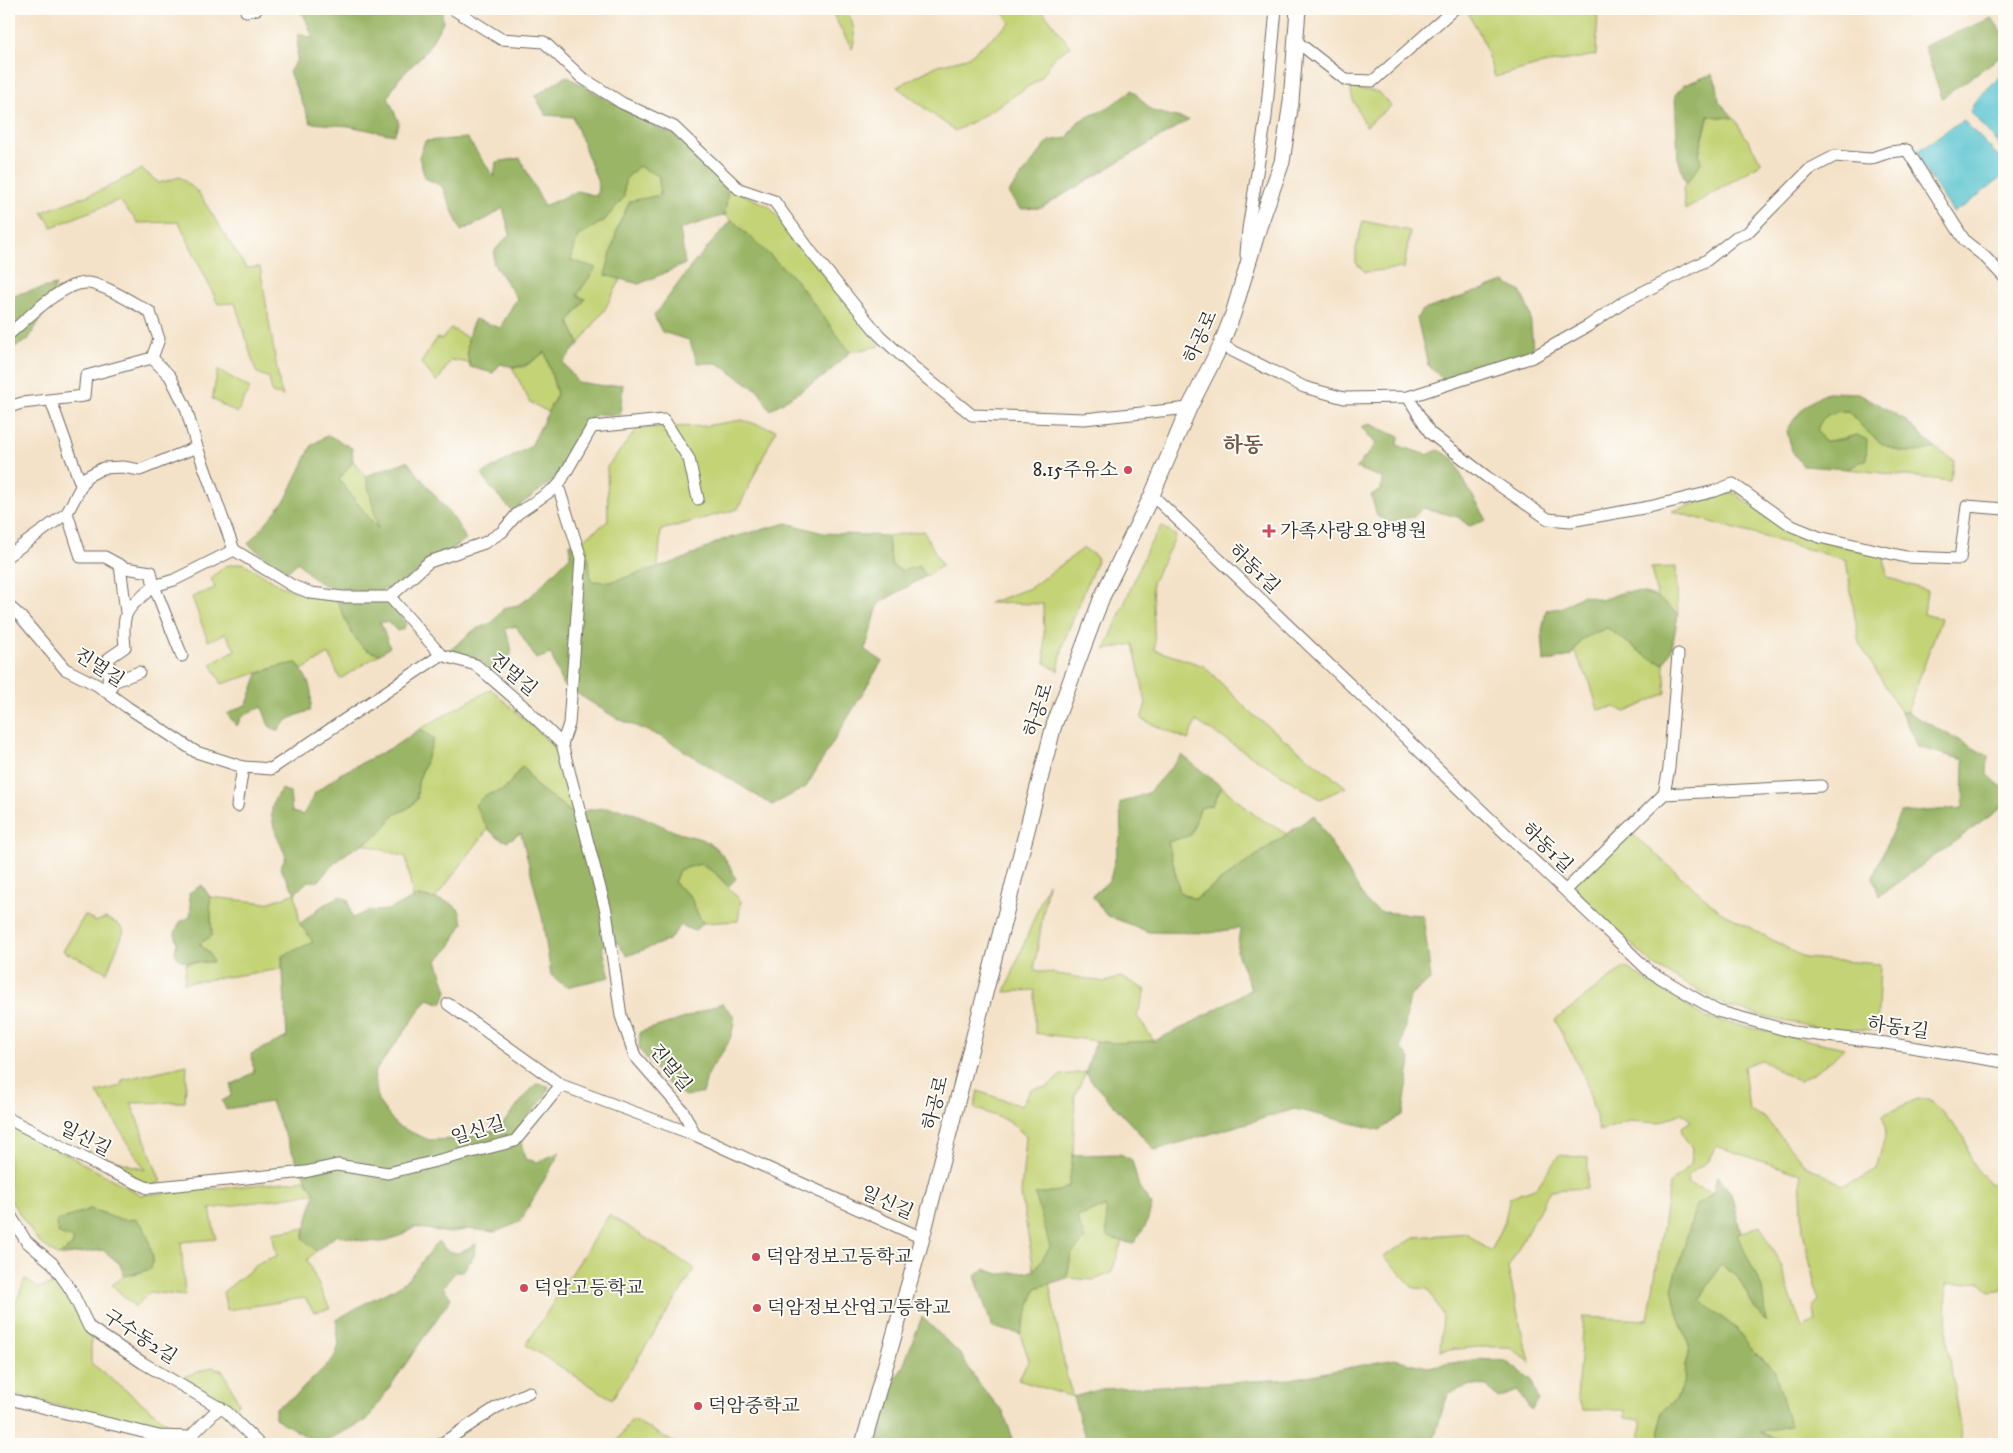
<svg xmlns="http://www.w3.org/2000/svg" width="2013" height="1453" font-family="'IM FELL DW Pica','Noto Serif KR',serif">
<style>
.green{fill:#c3d375;stroke:#777f50}
.forest{fill:#9ab566;stroke:#627048}
.water{fill:#56c2cf;stroke:#40767d}
.lines{fill:none;stroke-linecap:round;stroke-linejoin:round}
.minor-casing{stroke:#716b62;stroke-width:13}
.major-casing{stroke:#716b62;stroke-width:17}
.minor{stroke:#fff;stroke-width:11}
.major{stroke:#fff;stroke-width:15}
.poi-dot{fill:#d1495b;stroke:#fdfcf7;stroke-width:2}
.labels{text-anchor:middle;dominant-baseline:central;stroke-width:4;stroke-linejoin:round;paint-order:stroke}
.street-label{font-size:19px;fill:#2b2b2b;stroke:#fdfcf7}
.poi-label{font-size:19px;fill:#2b2b2b;stroke:#fdfcf7;text-anchor:start}
.quarter-label{font-size:21px;font-weight:bold;fill:#715547;stroke:#fdfcf7}
</style>
<rect width="100%" height="100%" fill="#fdfcf7"/>
<filter id="ink" filterUnits="userSpaceOnUse"><feTurbulence type="fractalNoise" baseFrequency=".02" numOctaves="2"/><feDisplacementMap in="SourceGraphic" scale="10" xChannelSelector="R" yChannelSelector="G"/><feConvolveMatrix kernelMatrix="1 2 1 2 8 2 1 2 1" color-interpolation-filters="sRGB"/></filter>
<filter id="wash" filterUnits="userSpaceOnUse"><feTurbulence type="fractalNoise" baseFrequency=".0096" numOctaves="4" result="noise"/><feDisplacementMap in="SourceGraphic" scale="20" xChannelSelector="R" yChannelSelector="G"/><feGaussianBlur stdDeviation="1.12" result="paint"/><feColorMatrix in="noise" values="0 0 0 0 0 0 0 0 0 0 0 0 0 0 0 0 0 1.4 0 .05"/><feComposite in="paint" operator="in"/></filter>
<g filter="url(#wash)">
<rect width="100%" height="100%" fill="#f4e2c8"/>
<g class="green">
<path d="M830,9h16c7,11 11,28 6,40z"/>
<path d="M1001,9h40l30,38 -15,8 -16,24 -61,39 -24,13 -58,-44 41,-22 29,-7 43,-35z"/>
<path d="M1466,9h132l-2,46 -58,10 -43,12 -14,-41z"/>
<path d="M1350,88l29,4 12,14 -25,20 -13,-26z"/>
<path d="M1709,116l25,2 28,45 -77,47 -2,-23 18,-24 -2,-9z"/>
<path d="M639,165l20,11 1,19 -55,79 16,5 -16,30 -26,35 -10,-22 16,-23 -8,-4 18,-27 -25,-8 8,-24 27,-16 20,-40z"/>
<path d="M142,169l17,14 21,-6 18,15 48,76 14,-1 20,120 3,9 -11,-3 -3,-15 -13,-6 -21,-69 -17,1 -39,-82 -41,1 -19,-23 -67,27 -10,-15 60,-22z"/>
<path d="M728,188l41,18 111,140 -30,6 -55,-73 -70,-64z"/>
<path d="M1363,221l47,10 -6,37 -39,4 -9,-9v-14z"/>
<path d="M451,328l17,10 -1,15 2,10 -18,-3 -14,22 -16,-19 16,-25 5,1z"/>
<path d="M545,352l12,42 -9,18 -18,-10 -18,-35h12z"/>
<path d="M218,370l32,18 -13,25 -25,-14z"/>
<path d="M1833,411h15c26,29 44,50 87,37l19,12 -4,21 -102,-12 18,-10 -9,-24 -33,7 -7,-11 3,-10z"/>
<path d="M742,420l34,10 -38,79 -77,21 -3,37 -47,15 -20,-1 -11,-39 28,-21 -1,-54 31,-39 66,-2z"/>
<path d="M353,461l13,15 13,54 -40,-50z"/>
<path d="M1733,492l56,40 95,25 3,20 40,14 -3,23 17,5 -34,93h-6l-42,-69 -13,-83 -174,-49z"/>
<path d="M1162,526l14,10 -24,47 3,67 49,16 48,48 94,73 -26,12 -124,-78 -8,19 -47,-21 5,-16 -13,-59 -28,6 43,-103z"/>
<path d="M924,531l18,35 -16,10 -7,-10 -17,5 -10,-5 -5,-30z"/>
<path d="M1084,548l14,10 -34,83 -6,30 -13,-8 -2,-59 -54,-1 41,-15z"/>
<path d="M243,563l38,23 31,11 25,4c11,21 16,49 43,53l-40,25 -11,-25 -27,16 -5,-7 -17,3 -58,18 -11,-20 24,-14 -9,-16 -18,7 -16,-44 23,-9 -4,-10 14,-12z"/>
<path d="M1676,567l2,48 -21,-18 -6,-29z"/>
<path d="M1607,628l39,28 18,8 2,29 -40,19 -12,-5 -16,3 -8,-27 -16,-32 8,-12z"/>
<path d="M491,689l65,59 18,66 -39,-29 -13,-19 -17,23 -21,7 -9,9 13,24 -53,70 -17,-3 -5,2 -7,-41 -42,-13 15,-10 15,-19 16,-8 7,-8 1,-17 16,-43 -14,-10z"/>
<path d="M1222,787l34,29 31,18 -92,65 -15,-6 -12,-52 23,-6 9,-27 12,-3z"/>
<path d="M1621,824l99,87 85,47 75,6 -3,66 -50,-1 -49,-9 -52,-14 -70,-39 -89,-83z"/>
<path d="M700,864l14,8 27,29 -3,20 -35,2 -9,-16 -3,-10 -17,-14 5,-13z"/>
<path d="M1048,883l-14,87 71,12 16,-5 25,13 -9,26 17,25 -41,2 -78,-10v-43l-30,2z"/>
<path d="M295,893l5,31 14,18 -32,14v13l-98,14 2,-20 26,-1 -3,-9 -10,-10 13,-7 -2,-39 57,6z"/>
<path d="M85,915l11,7 9,-4 13,6 6,7 -17,41 -44,-21z"/>
<path d="M1625,967l81,51 138,30 -12,12 -33,22 -38,-22 -17,6 5,45 15,6 40,47 39,21 20,-7 13,-9 10,-36 -3,-18 34,-16h13l35,39 6,24 18,22 15,-2v108l-13,2 -11,-10 -34,2 1,55 15,105h-172v-1l-33,-12 18,-60 -21,-20 -20,-24 -34,-27 19,-36 18,12 19,34 -10,-54 -9,-21 23,-10 21,40 9,30 12,32 14,-6 -4,-14 6,-7 -15,-69 -3,-57 -84,-28 -8,15 -20,14 1,9 24,9 -36,120 12,32 -5,36 -8,18 -15,13 -2,32h-18v-24l-16,-2v-8h-42l-6,-12 6,-81 65,3 22,-136 20,-20 2,-16 -10,-14v-7l9,-6 -9,-8 -24,10 -29,-2 -29,10 -15,-52 -30,-59z"/>
<path d="M187,1065l-2,37 -54,1 30,79 -12,5 -62,-36 58,19 -48,-78 24,-6 1,-6z"/>
<path d="M1086,1072l-11,23 -2,60 -4,31 -10,5 -23,3 15,53 -17,24 -13,-77 5,-58 -17,-15 -35,-13 4,-17 43,15 10,-17 16,-2 14,-12z"/>
<path d="M9,1123l132,72 165,-15 9,13 -105,16 6,30 -35,3 4,54 -35,-4 -15,15 -23,-22 12,-9 19,-4 10,-14 -9,-31 -9,-8 -11,2 -12,-2 -8,-6 -14,-4 -34,13 18,16 -2,8 -14,10 -20,-15 -29,-43z"/>
<path d="M1559,1155l29,3 -1,30 -37,2 -42,78 15,70 8,25 -21,-16h-32l-38,4 3,-35 -15,-27 -14,-1 -30,-32 32,-19 50,-4 25,18 13,-27 6,-27 27,-10z"/>
<path d="M1107,1206v30l16,5 -12,32 -17,7 -27,-2 4,-24 14,-14 -8,-23z"/>
<path d="M609,1215l86,54 -83,130 -86,-54z"/>
<path d="M305,1228l-2,10 13,13 -9,9 23,49 -16,3 -9,-14 -78,12 -4,-18 39,-31 15,-5 -5,-23z"/>
<path d="M25,1279l13,9 20,-5 33,56v24l88,69 -18,-2 -152,-36v-73z"/>
<path d="M1049,1283l18,95 6,19 -55,-17 11,-20 -9,-26 16,-46z"/>
<path d="M212,1367l11,4 16,32 -7,7 -48,-33z"/>
<path d="M632,1419l45,25h-62z"/>
</g>
<g class="forest">
<path d="M297,9h145l1,13 -16,28 -29,30 -10,17 11,26 -5,12 -46,-9 -37,-3 -22,-51 8,-12 1,-26 15,4 -9,-23 -7,-4z"/>
<path d="M1992,18l12,17v19l-62,44 -18,-52z"/>
<path d="M1712,74l5,11 2,16 15,17 -26,-2 -9,38 2,9 -15,21 -8,-26 -3,-63 9,-10z"/>
<path d="M566,76l93,53 16,6 53,53 -3,27 -45,14 5,35 -46,20 -34,-9 13,-49 12,-25 30,-6 -1,-19 -21,-10 -13,14 -1,17 -19,23 -27,16 -7,24 25,8 -19,27 8,4 -16,23 10,22 -16,18 14,20 29,4 17,-2 -3,31 -22,-1 -14,9 -22,44 -11,15 -39,29 -22,-24 -8,-13 49,-28 26,-52 -12,-42c-18,13 -22,18 -45,12l-7,9 -23,-6c-4,-17 -4,-33 5,-48l25,9 17,-30 -24,-35 2,-13 15,-16 -7,-26 -15,10 -27,13 -19,-45 -17,-8 -6,-21 6,-16 42,-3 27,39 2,-15 24,-4 24,48 33,-15 20,5 1,-13 -25,-66 -27,-2 -11,-19z"/>
<path d="M1132,90l20,21 37,9 -148,88 -21,1 -12,-16 41,-52 18,-3 12,-17 30,-14z"/>
<path d="M732,220l63,59 55,73 -24,23 -56,35 -11,-19 -42,-28h-19l-9,-23 -27,-8 -8,-16 38,-51z"/>
<path d="M1504,282l17,10 9,21 3,36 -34,15 -57,15 -14,-14 -11,-47 4,-7z"/>
<path d="M56,285l-10,25 -18,30 -13,7 -6,-4v-44l12,-6z"/>
<path d="M1828,392l31,1 45,26 31,29c-43,13 -61,-8 -87,-37 -16,0 -27,4 -31,20l7,10 16,-1 17,-5 10,5 -1,19 -18,10 -45,-3 -11,-15 -5,-20c12,-21 20,-28 41,-39z"/>
<path d="M1370,424l30,13 -3,8 30,10 11,-5 16,9 11,24 22,37 -18,6 -11,-9 -35,-9 -9,9 -14,2 -11,4 -12,-7 -6,-21 10,-5 1,-12 -26,-10 20,-24 -15,-17z"/>
<path d="M328,435l24,13 1,13 -14,19 39,49 -12,-53 41,-15 48,59 11,19 -69,47 -17,4 26,34 -3,5 -6,2 -9,-9h-8l10,25 -10,7c-27,-3 -32,-32 -43,-53l22,-1v-10c-33,-2 -39,-2 -61,-28l-12,11 -38,-29 38,-45 26,-54z"/>
<path d="M787,523l36,10 64,3 5,30 10,5 17,-5 7,10 -47,27 -14,47 17,11 -76,126 -34,18 -108,-67 -48,-20 -54,-34 -11,-30 -15,5 -20,-33 -11,3c10,24 10,30 -14,43l-8,-10 -34,-11 25,-21 19,-8 11,-14 14,-3 12,-8 40,-41v-13l10,-1 9,18 2,21 20,1 70,-22 41,-20z"/>
<path d="M1624,592c28,-1 34,4 54,23l-6,33 -8,16 -18,-8 -39,-28 -25,11 -11,17 -27,6 -2,-31 4,-21 15,-2 22,-13 18,5z"/>
<path d="M297,663c12,19 17,25 13,48 -14,4 -24,7 -32,20l-9,-5 -7,-19 -20,9 -5,10 -10,-12 20,-10 11,-30 22,-8z"/>
<path d="M1901,712h6l81,44 -1,18 17,15v17l-125,90 -6,-19 27,-64 63,-5 1,-48 -46,-13z"/>
<path d="M420,729l14,10 -16,43 -1,17 -7,8 -16,8 -15,19 -32,19 -17,14 -11,14h-11l-13,12 -15,-25 6,-12c-10,-21 -24,-48 -4,-67l8,4 2,19 11,3 12,-22 25,-19 53,-27z"/>
<path d="M1182,755l40,32 -10,18 -12,3 -9,27 -23,7 12,51 15,6 119,-84 53,88 13,9 43,3 8,64 -21,17 -9,53 10,10 -8,55 -23,16 -85,-21 -140,41 -64,-69 -5,-9 9,-31 18,2 41,-2 34,-16 63,-36 -14,-36 3,-25 -30,5 -61,-1 -43,-17 -14,-19 18,-16 11,-46 -1,-31 28,-10z"/>
<path d="M523,766l12,19 39,29c46,-15 61,1 102,18 10,4 24,5 33,11 14,9 20,22 27,36l-7,7 -15,-14 -14,-8 -21,6 -5,13 17,14 3,10 9,16 -9,8 -13,-6 -12,15 -42,16 -10,-14 -15,4 8,31 -44,10 -15,-12 -9,-58 -21,-84 -14,8c-18,-4 -24,-21 -32,-36l9,-9 21,-7z"/>
<path d="M202,885l8,12 2,39 -13,8 10,9 4,9h-24l-11,-3 -3,-8 2,-8 -2,-10 5,-11 10,-5 1,-8 -2,-16z"/>
<path d="M340,896l8,4 4,18 17,-7 19,-1 30,-14 17,3 16,4 8,7 4,13 -15,27 -11,10 10,31 -5,13 -14,-5 -54,74 4,28 19,25 32,14 27,-1 43,-9 11,-16 26,-30 13,2 -5,12 -26,31 7,30 13,3 22,-10 -40,70 -25,10 -26,-3 -21,4 -33,-6 -13,8 -20,7 -19,-1 -26,-6 -21,16 -13,-13 12,-45c-19,-28 -31,-60 -44,-91l-45,7 -4,-8 9,-5v-11l23,-13 -3,-18 36,-17 -5,-81 31,-14 -13,-18 20,-17z"/>
<path d="M722,1003l12,13c0,30 -16,37 -27,61 -2,5 -2,11 -4,16l-18,3 -19,-14 -27,-33 1,-17 45,-14z"/>
<path d="M1120,1154l12,6 7,27 13,18 -6,20 -13,19 -26,-7 -1,-31 -29,11 8,23 -14,14 -4,24 -31,10 -16,46 -28,-7 -17,-51 9,-7 15,5 35,-3 16,-24 -15,-53 24,-3 10,-5 4,-31z"/>
<path d="M1717,1176l13,14 11,43 -4,2 25,53 4,34 -10,-12 -19,-34 -17,-11 -20,35 34,27 20,24 21,20 15,55 -31,6 31,11v1h-131l2,-32 15,-13 8,-18 5,-36 -12,-32 -5,-25 24,-83 17,-12z"/>
<path d="M90,1209c18,5 25,13 45,10l9,8 5,14 4,17 -2,11 -27,7 -4,-12 -17,-14 -45,6 14,-10 2,-7 -15,-5 -3,-12z"/>
<path d="M438,1241l9,10 11,2 18,-9 -2,12 -11,15 -8,1 -12,15 8,11 -84,122 -48,24 -44,-26v-10l20,-12 39,-38 5,-13 -3,-25 33,-19 27,-13 13,-10z"/>
<path d="M922,1317l39,38 15,25 27,32 12,32h-137l12,-58 12,-17z"/>
<path d="M1394,1359l33,8 51,-8 27,2 26,18 8,22 -8,9 -13,-19 -20,7 -11,-12 -16,-1 -22,8 -6,15 -10,36h-346l-14,-47 29,-8 189,-10z"/>
</g>
<g class="water">
<path d="M2004,72v78l-34,-39 6,-11z"/>
<path d="M1964,121l40,41v13l-38,30 -13,7 -31,-47 -4,-14 35,-25z"/>
</g>
</g>
<g filter="url(#ink)">
<g class="lines">
<defs>
<g id="minor">
<path d="M453,9l48,30 43,3 37,35 41,26 52,24 65,62 35,12 38,52 67,82 40,37 53,43 112,4 105,-11"/>
<path d="M246,11l11,-2"/>
<path d="M1296,41l50,39 27,1 81,-72"/>
<path d="M1246,255l2,-26 18,-112 10,-108"/>
<path d="M9,334c18,-15 54,-53 79,-51 16,1 47,21 62,29l9,27 -7,19 -66,18 -2,20 -62,7 -13,4"/>
<path d="M1221,345l83,42 40,11 64,-1 125,-40 55,-31 35,-24 84,-42 29,-23 11,-4 63,-64 25,-13 34,3 21,-7 17,-2 58,91 20,16 19,20"/>
<path d="M152,358l18,18 16,32 11,39 37,103 59,36 18,7 32,4h47l51,58"/>
<path d="M1408,397l22,36 57,44 61,42 22,2 79,-14 66,-16 18,-7 59,42 27,11 87,20 54,2 7,-53 37,3"/>
<path d="M51,401l30,84"/>
<path d="M1152,495l497,476 68,40 76,21 93,11 118,19"/>
<path d="M67,513l14,44h24l20,11 26,4 3,14 20,-6 60,-30"/>
<path d="M9,555l58,-42 19,-36 17,-9 20,-1 17,3 57,-23"/>
<path d="M120,565l6,47"/>
<path d="M390,597l39,-35 55,-19 18,-11 15,-18 41,-28"/>
<path d="M9,606l12,11 44,52 32,16 30,22 69,45 47,15 28,2 170,-114 35,10 46,40 40,39 44,167 15,105 14,40 48,55 12,24"/>
<path d="M108,684l1,-26 16,-11c-4,-38 2,-37 29,-61l28,70"/>
<path d="M111,689l-3,-5 31,-12"/>
<path d="M562,744l7,-20 12,-166 -23,-72 34,-59 72,-7 25,39 9,40"/>
<path d="M1664,794l5,-26 9,-114"/>
<path d="M237,806l6,-39"/>
<path d="M1566,890l98,-96 157,-8"/>
<path d="M448,1004l113,81"/>
<path d="M9,1119l96,50 43,19 157,-16 32,-7 51,8 127,-32 46,-56 134,50 227,103"/>
<path d="M9,1213l17,28 26,22 19,27 18,37 54,36 84,49 32,32"/>
<path d="M9,1399l150,37 31,1 30,-30"/>
<path d="M441,1444l56,-37 32,-15"/>
</g>
<path id="major" d="M863,1444l59,-206 132,-513 48,-128 50,-102 37,-87 32,-63 12,-31 26,-87 23,-65 9,-60 7,-93"/>
</defs>
<use href="#minor" class="minor-casing"/>
<use href="#major" class="major-casing"/>
<use href="#minor" class="minor"/>
<use href="#major" class="major"/>
</g>
</g>
<g class="poi-dot">
<circle cx="1128" cy="470" r="5"/>
<path d="M1266.5 523.5h5v5h5v5h-5v5h-5v-5h-5v-5h5z"/>
<circle cx="756" cy="1257" r="5"/>
<circle cx="524" cy="1288" r="5"/>
<circle cx="757" cy="1308" r="5"/>
<circle cx="698" cy="1406" r="5"/>
</g>
<g class="labels">
<g class="street-label">
<text transform="translate(1201 337) rotate(-66)">하공로</text>
<text transform="translate(1254 569) rotate(44)">하동1길</text>
<text transform="translate(99 668) rotate(33)">진멀길</text>
<text transform="translate(513 675) rotate(40)">진멀길</text>
<text transform="translate(1039 710) rotate(-72)">하공로</text>
<text transform="translate(1547 848) rotate(44)">하동1길</text>
<text transform="translate(1898 1028) rotate(8)">하동1길</text>
<text transform="translate(670 1068) rotate(51)">진멀길</text>
<text transform="translate(936 1103) rotate(-76)">하공로</text>
<text transform="translate(478 1131) rotate(-17)">일신길</text>
<text transform="translate(85 1139) rotate(27)">일신길</text>
<text transform="translate(887 1203) rotate(24)">일신길</text>
<text transform="translate(140 1337) rotate(33)">구수동2길</text>
</g>
<g class="poi-label">
<text x="1118" y="470" text-anchor="end">8.15주유소</text>
<text x="1280" y="531">가족사랑요양병원</text>
<text x="766" y="1257">덕암정보고등학교</text>
<text x="534" y="1288">덕암고등학교</text>
<text x="767" y="1308">덕암정보산업고등학교</text>
<text x="708" y="1406">덕암중학교</text>
</g>
<g class="quarter-label">
<text x="1243" y="446">하동</text>
</g>
</g>
<rect width="2013" height="1453" fill="none" stroke="#fdfcf7" stroke-width="30"/>
</svg>
